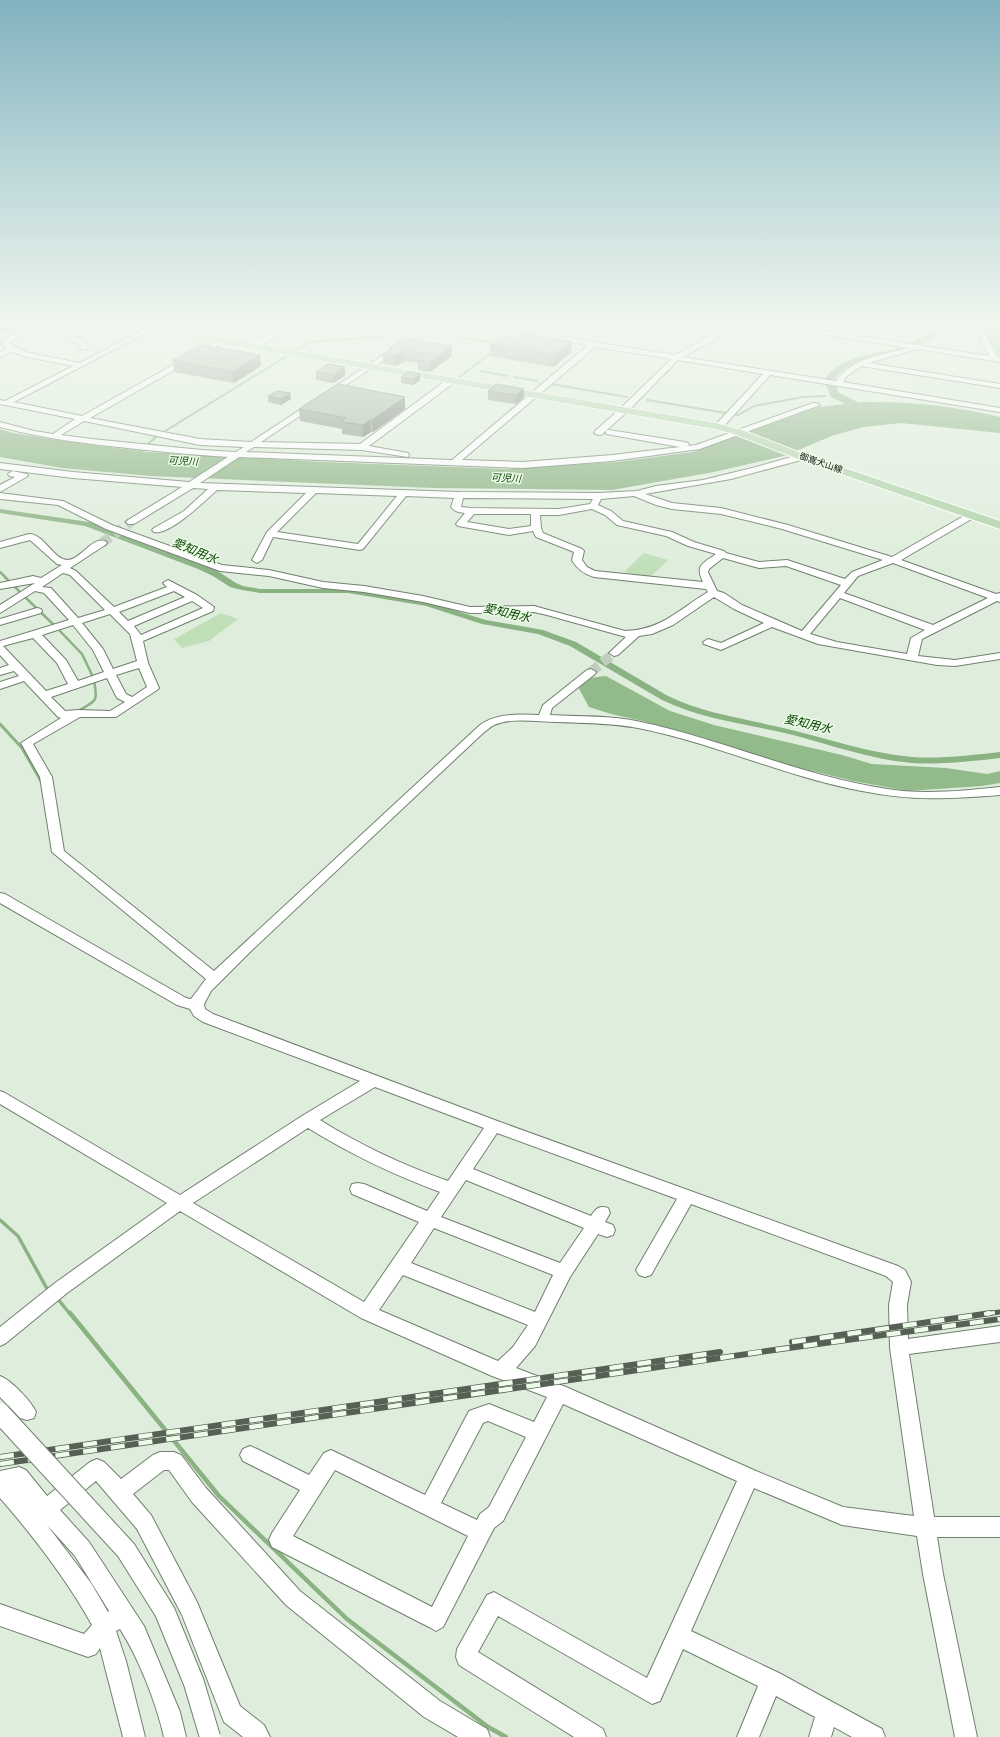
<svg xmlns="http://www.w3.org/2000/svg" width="1000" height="1737" font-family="Roboto,'Noto Sans JP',sans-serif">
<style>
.green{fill:#c0dfb9}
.forest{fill:#92ba8a}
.water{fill:#8ab283}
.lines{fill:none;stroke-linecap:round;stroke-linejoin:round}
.stream-far4{stroke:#8ab283;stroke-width:2}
.stream-far3{stroke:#8ab283;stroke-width:2.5}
.stream-far2{stroke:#8ab283;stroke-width:3}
.stream-far1{stroke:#8ab283;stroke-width:3.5}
.stream{stroke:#8ab283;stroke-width:4.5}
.canal{fill:#8ab283;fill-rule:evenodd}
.river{fill:#8ab283;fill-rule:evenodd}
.minor-tunnel{stroke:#bfcdbc;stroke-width:10;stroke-dasharray:10 5;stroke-linecap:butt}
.minor-casing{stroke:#717f6f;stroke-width:2}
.major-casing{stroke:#fff;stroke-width:2}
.minor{fill:#fff;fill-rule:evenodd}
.major{fill:#b1d3aa;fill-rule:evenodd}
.rail-far1-casing{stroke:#576055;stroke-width:5}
.rail-casing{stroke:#576055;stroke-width:6}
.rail-far1{stroke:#ecfce9;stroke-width:3.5;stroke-dasharray:11;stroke-linecap:butt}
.rail{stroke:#ecfce9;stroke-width:4.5;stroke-dasharray:14;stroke-linecap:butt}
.minor-bridge-casing{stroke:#717f6f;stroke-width:22;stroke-linecap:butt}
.minor-bridge{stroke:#fff;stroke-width:20}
.wall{fill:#8a9789}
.shaded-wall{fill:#717b6f}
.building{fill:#a1b09f;stroke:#717b6f}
.labels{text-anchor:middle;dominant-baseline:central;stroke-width:3;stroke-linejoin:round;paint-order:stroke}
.far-street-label{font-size:9px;fill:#0a0f09;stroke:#ecfce9}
.far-water-label{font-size:10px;font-style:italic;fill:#0a4200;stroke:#ecfce9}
.water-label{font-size:12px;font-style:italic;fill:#0a4200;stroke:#ecfce9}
</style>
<rect width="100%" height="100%" fill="#dfeedc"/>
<g class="green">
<path d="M644,553l24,7 -19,18 -25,-6z"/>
<path d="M221,613l17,6 -29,22 -27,7 -8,-9z"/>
</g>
<g class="forest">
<path d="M984,327h16v31l-11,-19z"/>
<path d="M606,676l64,35 44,14 128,30 30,9 74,4 41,6 13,-3v12l-18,3 -74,5 -55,-10 -77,-19 -133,-41 -32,-7 -22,-7 -11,-20 10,-9z"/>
</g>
<path class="water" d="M864,402c47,-1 91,4 136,15v16l-99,-10 -37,4 -30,8 -50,21 -70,16 -102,18 -179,-2 -282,-12 -89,-8 -62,-11v-28l13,4 59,9 76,10 174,10 185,7 110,-7 76,-10 125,-45z"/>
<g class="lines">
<g class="stream-far4">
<path d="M459,337l36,6"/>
<path d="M481,371l26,5"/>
<path d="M665,374l12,-13"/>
<path d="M514,377l23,4"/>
<path d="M457,379l35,-27"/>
<path d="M551,384l76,13"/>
<path d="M832,396l3,-1"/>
<path d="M647,400l91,15 16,-9 49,-9 23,-1"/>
<path d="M138,453l19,-17 153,-94 79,-6"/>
</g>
<g class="stream-far3">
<path d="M0,572l8,8"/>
<path d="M13,585l6,6"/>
<path d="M26,598l29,28"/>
<path d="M59,630l23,24 11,23"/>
<path d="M80,710c17,-10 18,-9 14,-29"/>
</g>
<g class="stream-far2">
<path d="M76,712l6,-3"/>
<path d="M0,724l22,24 19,33"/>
</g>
<g class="stream-far1">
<path d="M0,1220l18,16 28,51 4,4"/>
<path d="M57,1298l13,16"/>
</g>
<path class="stream" d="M70,1313l149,183 128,123 141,108 18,10"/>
<path class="canal" d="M0,509l89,13 115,43 15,7 17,11 7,3 17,3h88l79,13 59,18 57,10 33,12 92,54c34,17 74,22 111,31 44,10 88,26 133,30 26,2 62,-2 88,-5v6c-26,3 -62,7 -88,5 -46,-4 -91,-22 -136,-32 -38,-8 -79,-14 -114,-31l-92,-54 -32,-12 -56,-10 -56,-18 -78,-13h-88l-18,-3 -12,-3 -17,-11 -15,-7 -113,-43 -85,-13z"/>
<path class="river" d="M933,327h10c-28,38 -86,20 -109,53l5,13 29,14 1,2 -1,2h-8l-29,-14 -1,-2 -6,-15c18,-26 50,-25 78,-33 12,-4 23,-12 31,-20z"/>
<g class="minor-tunnel">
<path d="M102,543l29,-21"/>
<path d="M591,672l23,-19"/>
</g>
<defs>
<g id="minor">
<path d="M40,327h10l-36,13 -4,2v2l19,9 51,10 68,-36 7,1 -141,74 68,14 139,-78 4,2 -1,2 -134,76 110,21 51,3 175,-115h7l-172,115 99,2 89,-66h6v4l-86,64 39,7 1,2 -1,2 -46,-7 -108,-3 -8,5 206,8 136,-115 -101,-16 -3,-2h14l177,28 52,-28h7v2l-51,28 153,24c17,-24 47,-26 73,-33l-120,-19 -3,-2h14l189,29 -14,-29h7l15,30 3,1v4l-83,-13 -48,14 131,21v4l-139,-22 -14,10 -4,6 157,26v4l-230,-37 -46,51h-6v-4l45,-48 -85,-14 -51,52 -26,23h-3l-4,-2 1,-2 26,-23 50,-49 -76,-12 -133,113 61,2 89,-7 68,-8 -74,-13v-4h3l76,12 3,1 1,3 7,-1 117,-42h3l4,2 -120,44 -88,12 -89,7 -284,-11 -39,26 259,9 140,1 38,-2 19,-5 47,-6 53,-13 46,-13 3,1 1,2 -1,2 -74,20 -86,15 27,9 49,5 67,17 104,32 77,-44h6l2,2 -2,2 -74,43 95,34 4,-1v9l-3,-1 -75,38 -4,17 37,4 45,-7v6l-45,7 -18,-1 -119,-21 -46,-17 -51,23 -17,-6 -1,-2 5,-3 13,4 43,-20 -30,-14 -20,-12 -41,28 -21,9 -13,2 -21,19 -4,1 -5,-3 17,-16 -79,-22 -13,-3 -64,1 -47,-11 -59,-10 -41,-4 -54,-12 -49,-5 -114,-42 -48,-24 -58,-6v-6l63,8 49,24 110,40 47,5 54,12 41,4 59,10 47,11 64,-1 91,25c37,-1 54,-22 83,-39l-2,-3 -112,-12c-10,-3 -17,-8 -22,-17l2,-8 -38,-15 -3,-6 -24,4 -51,-9 -2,-2 9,-11c-6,-1 -10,-1 -14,-6l3,-9 -48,-2 -43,53 -3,1 -87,-13 -11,23 -5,3 -5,-3 15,-28 39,-39 -89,-3c-11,10 -48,46 -63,42l-2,-2 2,-2 30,-17 24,-22 -15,-1 -59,36h-6l-2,-2 2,-2 54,-33 -109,-9 -73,-9v-6l73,9 116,10 39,-25c-31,-2 -61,-5 -92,-8 -46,-5 -91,-10 -136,-22v-5l34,9 19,3 22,-15 -75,-15v-4l5,1 68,-35 -46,-9 -15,-5 -12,5v-5l7,-3 -5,-4 1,-6zM84,421l116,24 44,2 -8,5 -34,-2 -110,-11 -31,-4zM316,493l81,3 -39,48 -81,-12zM634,496l22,9 16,4 49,5 61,15 101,31 -31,12 -7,7 -58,-19 -28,2 -33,-9 -2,-2 -30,-9 -22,-10 -49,-11 -12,-10 -13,-6 3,-6zM463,498l130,1 -3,5 -31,5 -88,-1 -10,-1zM592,509l13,6 12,10 49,11 22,10 28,8c-14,10 -21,11 -13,28l-108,-11 -8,-4 -5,-7 2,-9 -2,-2 -39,-16 -2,-5 -1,-13h19zM474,514h57v12l-22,3 -42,-7zM723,558l36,10 27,-2 55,19 -39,46 -60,-26 -18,-12 -7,-2 -9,-19 1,-3zM893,563l95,35 -55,27 -89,-32 14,-17zM840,598l85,32 -14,8 -4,16 -70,-12 -27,-8z"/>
<path d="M76,327h7l-8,11 9,2 4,7 -1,2h-6l-3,-6 -11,-4z"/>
<path d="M219,327h8l-19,12h-3l-4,-2z"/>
<path d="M282,327h8l-31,21h-6v-4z"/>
<path d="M12,471l15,3 1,2 -28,16v-7l15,-8 -6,-1 -1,-2z"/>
<path d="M29,534c15,0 24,25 38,26 14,0 24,-23 38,-19l2,2 -2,2 -35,23 6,3 38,36 53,-20 -4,-4 5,-3 29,15 17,12 -1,4 -70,30 5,22 11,25 -2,2 -41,27h-36l-47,27 19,33 12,74 150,120 266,-246c16,-12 40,-11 59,-10l4,-10 44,-35 4,-1 5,3 -1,2 -43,34 -2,7c31,2 61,0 91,7 88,19 172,59 262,69 33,3 65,-1 97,-4v8c-51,4 -88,6 -138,-4 -76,-14 -148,-48 -224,-63 -27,-5 -54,-5 -81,-6 -19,0 -45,-5 -63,3 -4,2 -8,6 -12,9l-232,218 -39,39 -7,13 1,5 8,5 287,108 398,144 7,4 6,12 -4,23 1,34 92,-13v16l-91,12 25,163h66v20h-63l6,37 34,163h-22l-32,-163 -6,-38 -75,-11 -88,-37 -63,143 88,42 103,56 3,8h-33l-18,-10 -3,10h-22l6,-20 -39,-21 -17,41h-22l21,-51 -75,-37 -23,52 -8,3 -154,-88 -20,36 125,77 3,8h-32l-115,-72 -3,-8 1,-8 30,-54 7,-3 153,86 90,-197 -174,-77 -60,117 -9,7 -51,99 -7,4 -7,-4 -157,-80 -3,-7 3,-7 28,-43 -57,-29 -3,-6 3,-6 7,-3 7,3 52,26 15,-22 7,-3 94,45 44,-84 20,-7 45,18 13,-25 -55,-21 -131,-58 -181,-107 -113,82 -61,50 -6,3v-19l55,-44 112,-80 -167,-99v-13l5,2 175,102 122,-79 58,-35 -157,-59 -9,-6 -4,-7 -13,-4 -177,-102v-10l5,1 181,104 5,1 15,-20 -154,-127 -12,-75 -19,-34 40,-25 -3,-1 -34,-36 -24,8v-7l19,-6 -5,-5 -14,4v-7l9,-3 -9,-10v-14l69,-21 -25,-27 -9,-2 -35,22v-8l35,-22 -35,6v-6l33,-7 8,2 21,-13 -5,-1 -27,-24 -30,8v-6zM63,573l7,2 35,35 -27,8 -27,-30 -9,-1zM174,591l11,6 -57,24 -9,-9zM192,601l11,7 -62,27 -7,-9zM110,614l20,20 7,27 -24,8 -10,-20 -21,-26zM73,625l20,25 11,22 -26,9 -12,-21 -24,-25zM33,638l24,25 11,21 -22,7 -43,-45zM139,668l8,19 -15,10 -6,-3 -10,-19zM107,678l10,20 8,4 -15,9 -32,-1 -13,1 -14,-14zM375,1087l109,41 -36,53c-45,-16 -88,-36 -128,-61zM308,1128c42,26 86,47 132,64l-13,19 -63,-27 -6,-1 -6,1 -2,5 2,5 67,28 -55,80 -171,-99zM497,1133l180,66 -41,71 3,5 6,2 6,-2 40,-71 195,72 7,6 -4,23 1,43 24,168 -71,-9 -87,-36 -190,-84 -50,-19 19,-22 35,-69 28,-43 9,3 6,-2 2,-5 -2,-5 -8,-3 5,-9 -2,-5c-10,-3 -12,1 -17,8l-118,-47zM466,1180l118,48 -24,35 -119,-46zM434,1228l119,47 -18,37 -124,-49zM403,1275l125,50 -15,22 -15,14 -119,-51zM488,1421l38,16 -37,70 -9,7 -3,6 -36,-17 42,-80zM335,1470l133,66 -36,71 -139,-71z"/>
<path d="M37,608l4,1 1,2 -1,2 -41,12v-6z"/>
<path d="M0,1376c11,4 31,25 36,36l-2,6 -7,2 -7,-2 -20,-21z"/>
<path d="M160,1452h14l7,3 25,33 94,103 140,110 47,28 3,8h-32l-34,-20 -138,-112 -94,-103 -23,-32h-5l-31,24 18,21 46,87 43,104 24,19 6,12h-27l-19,-15 -42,-107 -45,-86 -41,-48 -36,29 29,32 55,84 36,86 6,25h-22c-8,-35 -25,-78 -44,-108l-4,2 10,30 19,76h-22l-23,-89 -4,6 -8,3 -88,-31v-22l84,30 8,-9c-25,-45 -58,-88 -92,-127v-27l19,-4 7,3 21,26 43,-34 7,-3 7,3 17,17 32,-24zM47,1525l28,31 34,55 -1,1 -17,-29z"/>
</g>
<path id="major" d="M139,327h18l559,96 26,7 64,25 194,66v8l-202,-70 -64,-25 -19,-5 -572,-99 -3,-1z"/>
</defs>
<use href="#minor" class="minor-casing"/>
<use href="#major" class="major-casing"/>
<use href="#minor" class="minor"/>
<use href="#major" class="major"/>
<defs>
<path id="rail-far1" d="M984,1314l16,-2"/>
<g id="rail">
<path d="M792,1342l199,-29"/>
<path d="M0,1457l720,-105"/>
<path d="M0,1464l774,-114 226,-31"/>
</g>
</defs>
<use href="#rail-far1" class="rail-far1-casing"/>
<use href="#rail" class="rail-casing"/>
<use href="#rail-far1" class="rail-far1"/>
<use href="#rail" class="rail"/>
<defs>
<path id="minor-bridge" d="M0,1413l126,137 39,62 29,71 16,54"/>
</defs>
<use href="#minor-bridge" class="minor-bridge-casing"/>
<use href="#minor-bridge" class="minor-bridge"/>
</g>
<g class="wall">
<path d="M490,344l81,9 -18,14 -63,-11z"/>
<path d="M452,346v10l-22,16 -12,-2v-7l-13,-2 -9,5 -13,-2v-10l6,-4v-2z"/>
<path d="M260,355l1,11 -27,17 -60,-11 -1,-12z"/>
<path d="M345,367v9l-12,7 -17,-3v-8z"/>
<path d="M401,377l19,3 -7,5 -12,-2z"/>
<path d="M524,389v8l-8,7 -28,-4v-9z"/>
<path d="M268,396l23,3 -10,6 -13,-3z"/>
<path d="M299,409h106l-32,23h-2l-8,5 -21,-3v-5l-42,-8z"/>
</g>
<g class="shaded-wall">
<path d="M0,327h33l-32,6z"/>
<path d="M572,341l-1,12 -18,14 1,-12z"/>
<path d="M452,346v10l-22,16v-10z"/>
<path d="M404,350l1,11 -9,5 -1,-10z"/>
<path d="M260,355l1,11 -27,17 -1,-11z"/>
<path d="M345,367v9l-12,7v-8z"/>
<path d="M420,374v6l-7,5v-6z"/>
<path d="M524,389v8l-8,7v-9z"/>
<path d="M290,393l1,6 -10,6v-6z"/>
<path d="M405,397v12l-32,23 -1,-12z"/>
<path d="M370,420l1,12 -8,5v-12z"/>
</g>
<g class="building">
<path d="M524,334l48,7 -18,14 -64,-11 12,-8 16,2z"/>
<path d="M404,338l48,8 -22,16 -12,-2 8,-6 -22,-4 -9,6 -12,-2 9,-6h-3z"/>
<path d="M201,345l59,10 -27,17 -60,-12z"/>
<path d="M328,364l17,3 -12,8 -17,-3z"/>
<path d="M408,372l12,2 -7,5 -12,-2z"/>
<path d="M338,384l67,13 -33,23h-2l-7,5 -21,-3 4,-4 -47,-9z"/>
<path d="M496,384l28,5 -8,6 -28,-4z"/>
<path d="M277,391l13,2 -9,6 -13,-3z"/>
</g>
<linearGradient id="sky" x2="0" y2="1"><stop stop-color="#82b3c0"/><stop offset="0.57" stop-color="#f1f7ef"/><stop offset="1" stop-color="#f1f7ef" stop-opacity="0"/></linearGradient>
<rect width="1000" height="570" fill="url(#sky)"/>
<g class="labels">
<g class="far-street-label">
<text transform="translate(821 463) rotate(19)">御嵩犬山線</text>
</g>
<g class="far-water-label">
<text transform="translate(183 461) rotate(3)">可児川</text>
<text transform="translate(506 478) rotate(3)">可児川</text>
</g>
<g class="water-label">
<text transform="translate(195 551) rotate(23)">愛知用水</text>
<text transform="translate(507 613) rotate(13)">愛知用水</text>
<text transform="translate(808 724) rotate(13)">愛知用水</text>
</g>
</g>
</svg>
